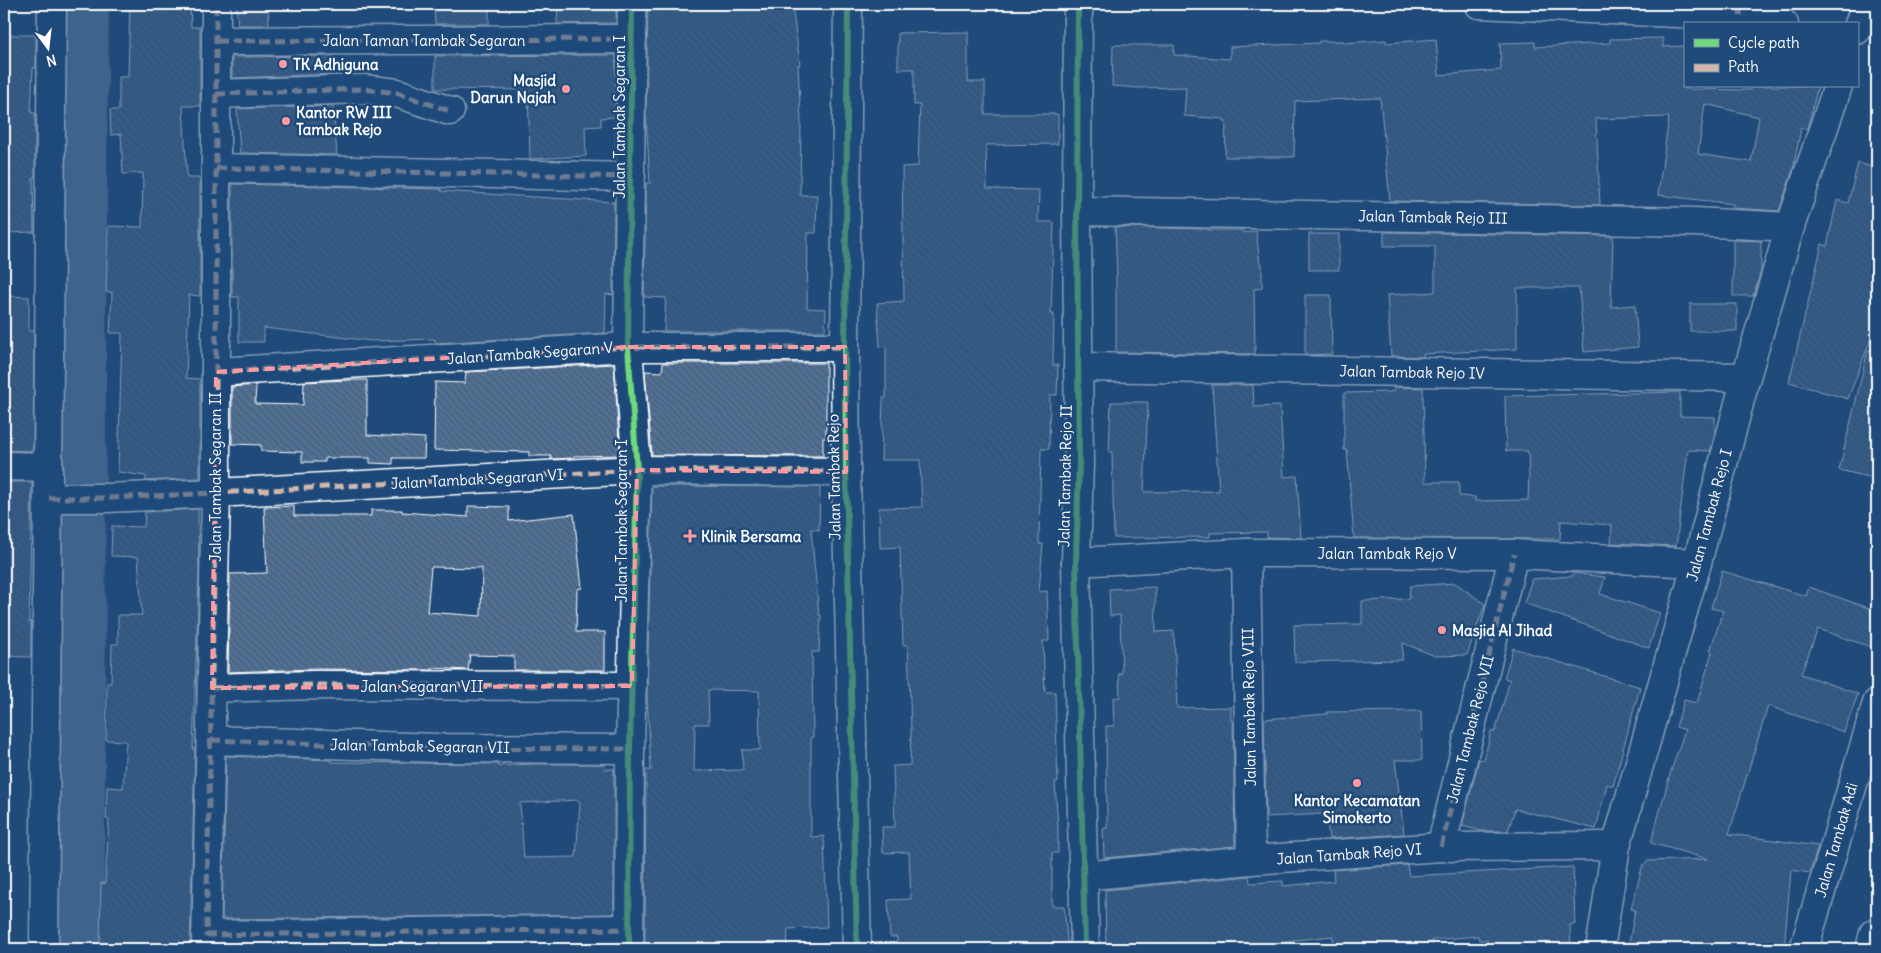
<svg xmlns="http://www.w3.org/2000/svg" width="1881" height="953" font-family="Delius,sans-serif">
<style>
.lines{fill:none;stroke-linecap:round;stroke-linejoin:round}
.river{stroke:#6583a4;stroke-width:54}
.building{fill:url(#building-back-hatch);stroke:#fff;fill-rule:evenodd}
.minor-casing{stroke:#fff;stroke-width:31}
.minor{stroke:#1f4a7a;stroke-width:28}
.quiet{stroke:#d1b7ad;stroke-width:5;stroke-dasharray:10 5;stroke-linecap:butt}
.cycleway-casing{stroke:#1f4a7a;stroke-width:9}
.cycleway{stroke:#71d979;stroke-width:6}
.marked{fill:none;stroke:#ff9aa2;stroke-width:4;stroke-dasharray:10 6;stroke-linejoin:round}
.poi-dot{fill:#ff9aa2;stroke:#1f4a7a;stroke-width:2}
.labels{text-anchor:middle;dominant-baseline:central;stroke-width:5;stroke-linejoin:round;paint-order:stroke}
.street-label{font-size:15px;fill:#fff;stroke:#1f4a7a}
.poi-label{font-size:15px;font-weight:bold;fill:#fff;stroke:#1f4a7a;text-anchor:start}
</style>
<defs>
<pattern id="building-back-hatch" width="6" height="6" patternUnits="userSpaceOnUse" patternTransform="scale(1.25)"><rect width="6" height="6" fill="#507197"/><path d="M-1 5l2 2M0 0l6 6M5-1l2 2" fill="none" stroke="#4e5b6a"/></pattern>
</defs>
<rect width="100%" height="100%" fill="#1f4a7a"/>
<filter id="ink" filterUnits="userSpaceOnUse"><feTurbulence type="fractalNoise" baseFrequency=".02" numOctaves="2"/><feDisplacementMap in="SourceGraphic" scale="10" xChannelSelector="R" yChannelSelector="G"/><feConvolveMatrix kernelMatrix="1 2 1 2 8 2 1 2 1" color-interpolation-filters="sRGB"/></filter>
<g filter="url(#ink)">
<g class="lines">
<path class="river" d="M77,949c3,-315 0,-630 5,-945"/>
</g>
<g class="building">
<path d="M130,4h60l1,23h9v79h-17l4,72h13v118l-11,-1 -3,83 14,1v99l-54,3v-5l-28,-4 4,-139h-12l2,-41h-6l2,-66 34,1 1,-54 -20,1 -2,-40 -10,1 -1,-25h9v-33h9z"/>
<path d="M236,4h32l1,21h-31z"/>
<path d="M434,4h55v20h-54z"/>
<path d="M558,4h58v19l-59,1z"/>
<path d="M648,4h144l8,61h-2l3,56 -1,74h17l-1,38h-8l-1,75 19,1 -1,22h-161l2,-33 -22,-1 2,-114h4l-4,-69z"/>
<path d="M968,32v50h17v32h73v30l-72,1 1,44 52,1 -1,32h16l-3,92h3l-1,51h5l-1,30h-7l-1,54h-8l-2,95h4l-4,48 8,-1 2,50h-6l2,51h10l3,90h-3l3,45v26h-6v53h12l4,43h-171v-12h-7l-2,-37 23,-1 -2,-47 -26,1 -1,-26h13l-2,-61 17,-1 1,-35 -3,-85h-5l-3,-98 -20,1 -1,-40 43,-1 -2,-47h-39l2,-62h3v-52l-6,1 -3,-44 27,-2 -2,-134 16,-1 2,-61h-6v-36h-16v-36z"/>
<path d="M4,35h32v33h-3l-2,45h4v64h-2l1,55 -30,1z"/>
<path d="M1663,38v9l22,-1v43l65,1 1,-4h67l-11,43 -6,-1 -8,42 -14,41 -46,-3v-4l-75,-9 11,-78 -73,2 4,86 -210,-4 -10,-103 -85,3 -1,56h-69l1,-36 -2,1v-3l-40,-3 2,-29 -48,1 -26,-2 1,-41h61v10l56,4v-12l89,-4v-2h25v2l42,-3v3l50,-4 3,36 62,-5 -1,-27 35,-1v5l75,-4v-4zM1705,104l54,13 -8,45 -53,-8z"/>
<path d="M616,55l-1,62 -14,1v8l-16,1 1,29 -56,3 -2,-69 -93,-1v-33z"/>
<path d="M333,56v18l-101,4v-21z"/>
<path d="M333,106l4,49 -97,-2 -3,-44z"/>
<path d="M1858,163l19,5v175l-7,-2 -22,58 -59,-17 33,-138 5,2 10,-46 11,3z"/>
<path d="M232,184l209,5v2l173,11 -1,93 -7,-1 -1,39 -170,10v-4l-63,2 -108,-13v14h-25v-45h-7z"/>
<path d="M1115,227l93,2v1h35v3l13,-2 4,33 2,-1v25l-8,1 1,65 -139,-2v-77h1z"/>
<path d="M1384,232l229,4 -2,71 24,-2 3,42 -54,5 -5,-64h-62v61l-94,5v3l-32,-1 -4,-61 48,-3v-46h-51z"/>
<rect x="1309" y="234" width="30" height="36"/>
<path d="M1733,240l28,1v30l-8,25h-20z"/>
<path d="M1305,295h26l1,59 -27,1z"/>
<path d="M4,296l25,1v34h5l-1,120 -29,-1z"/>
<rect x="1690" y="304" width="47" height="27"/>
<path d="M1868,350l9,1v128l-38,-9z"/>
<path d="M663,363h163v75h-3v18l-171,-1 -7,-84 17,1z"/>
<path d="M614,364l6,91 -46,1v2l-23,1v-3h-22v-4l-95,-2 1,-68 30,1 1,-11z"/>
<path d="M350,380h17v55l58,3 -1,20h-31v6l-23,-1v-5h-45v4h-23v-10l-41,-1v-6l-29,-1v-57l24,-2 -1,19 48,1 1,-23z"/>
<path d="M1212,385h41l1,22 26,-1 4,71 13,-1 4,62 -34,-1v-5l-57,1v4l-96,1 -2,-86h-3l2,-50h37l-4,90 75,-1z"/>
<path d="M1393,387l30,1 2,94h34v14l16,1v4l53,-1 1,-24 -1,-25h-22l-1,-55 175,-4v24l35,1v18l-5,16 -22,-1 -12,96 -65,-3 1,-18 -51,-4 -1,18 -206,-1 -7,-88h-3v-57l45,-1 5,-1z"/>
<path d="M4,482h28l-3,140h2v35l-27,-1z"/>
<path d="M652,486l168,1 -1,43 -8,-1 8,86h2l-2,37h-7l1,85h-2v100l13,-1 3,91 -39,2 -1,20h-142l1,-179h5l-4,-73zM708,690l51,1 1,59h-18l1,20 -49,1 1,-47h14z"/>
<path d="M294,506v10h77v-6h31v2l66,5v-11l41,1v14l65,-7 8,74 -5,1 -1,43h29v38h-91v-14l-44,-1 -2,15 -35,-2v2l-119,-1 -86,3 2,-98 37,-1 -3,-66zM431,567l51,1 -1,48 -54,-4z"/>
<path d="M198,509l1,66 -6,174h2l-5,198h-64v2h-26l1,-66 4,1 4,-64 -3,-1 1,-32 16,1 3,-47 -20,-1 1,-57h4l1,-39h6v-29h24l-4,-58 -27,-1 1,-30 32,1 1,-15z"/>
<path d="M1722,571l84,25 3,-9 68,24v38l-59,-20 -17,45 57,20 -14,38 -76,-26 -39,128 89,12 -8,27 -19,-3 -7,79h-156l7,-39 -4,-1 12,-45 2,1 2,-4 61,-2 -57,-16 19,-69 15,-44 -9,-3 8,-27 13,3 15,-51 -2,-1 13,-40 -12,-3z"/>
<path d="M1573,573l32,4 -5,17 60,19 -11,35 -125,-45 8,-24 41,-3z"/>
<path d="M1455,583l30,21 -18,51 -32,1 -32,-13 -1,17 -107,2 -1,-37 68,-1v-23l47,-2 1,-13z"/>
<path d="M1155,587l1,45 18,-1 3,77 54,-1v14h2l2,125 -131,12 -1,-30h4l-1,-102h8l-1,-28 7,-1 -1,-24h3l-2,-58 -10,1 -1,-27z"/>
<path d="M1513,648l127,39 -27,99 -6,-2 -11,45 -81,-20 -7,22h-26l-20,-5 17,-67 5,1 7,-29 4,1 15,-52 -6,-2z"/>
<path d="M1421,711l1,49h-27l9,74 -75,5 -3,-25 -60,3 -2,-98 63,-5v-2z"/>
<path d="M226,756l106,4v2l166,2v2l34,-2h73v5h9v145l-392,5zM578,800v2h2l-4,55 -52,1 -4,-55z"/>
<path d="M1407,865l2,11 164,-9 2,57 -5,1 1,24h-83l-1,-9h-8l-1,-4 -46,4v9h-98l-1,-13 -47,5v5l-49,3h-131l-1,-59 144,-14 1,7 33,-2v5l51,-5 -1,-11z"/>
<path d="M613,945v4h-310z"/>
</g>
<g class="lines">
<defs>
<g id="minor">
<path d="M848,4l-3,343 1,125 11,477"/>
<path d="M1078,4l-1,207 2,253 -3,98 9,387"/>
<path d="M1479,4l261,12 44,8"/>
<path d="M1857,30l9,-26"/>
<path d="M216,41l416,-2"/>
<path d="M216,94l147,-5 34,4 53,18"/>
<path d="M216,168l415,9"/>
<path d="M1077,211l617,11 96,5"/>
<path d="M1078,367l668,10"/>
<path d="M216,372l412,-25h217"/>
<path d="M4,466l44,1"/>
<path d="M49,498h58l109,-5 421,-23 209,2"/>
<path d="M1246,553l5,307"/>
<path d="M1076,562l170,-9 268,1 183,9"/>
<path d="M212,688l102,-3 318,1"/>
<path d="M211,740l226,8 193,1"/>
<path d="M1441,847l73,-293"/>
<path d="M1082,876l169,-16 190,-13 175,-1"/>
<path d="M206,935l423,-6"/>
<path d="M44,949l8,-945"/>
<path d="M206,949l10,-456v-489"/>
<path d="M629,949l1,-200 7,-279 -9,-123 4,-343"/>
<path d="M1600,949l16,-103 81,-283 49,-186 44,-150 48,-141"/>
<path d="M1804,949l73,-246"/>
<path d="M1870,949l4,-16"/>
</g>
</defs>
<use href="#minor" class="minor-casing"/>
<use href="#minor" class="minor"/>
<g class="quiet">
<path d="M216,4v489l-10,442 423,-6"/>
<path d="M1740,16l1,-12"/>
<path d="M216,41l416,-2"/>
<path d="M216,94l147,-5 34,4 53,18"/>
<path d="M216,168l415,9"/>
<path d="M216,372l412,-25h217"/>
<path d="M49,498h58l109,-5 421,-23 209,2"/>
<path d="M212,688l102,-3 318,1"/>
<path d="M211,740l226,8 193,1"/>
<path d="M1441,847l73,-293"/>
</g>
<defs>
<g id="cycleway">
<path d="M848,4l-3,343 1,125 11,477"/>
<path d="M1078,4l-1,207 2,253 -3,98 9,387"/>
<path d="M629,949l1,-200 7,-279 -9,-123 4,-343"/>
</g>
</defs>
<use href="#cycleway" class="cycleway-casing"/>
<use href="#cycleway" class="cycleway"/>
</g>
</g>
<path d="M0 0H1881V953H0ZM628,347h217l1,125 -209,-2 -5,216 -420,2 4,-316z" fill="#1f4a7a" fill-opacity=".55" fill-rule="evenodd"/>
<path class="marked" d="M628,347h217l1,125 -209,-2 -5,216 -420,2 4,-316z"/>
<g class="poi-dot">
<circle cx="283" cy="64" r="5"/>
<circle cx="566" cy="89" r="5"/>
<circle cx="286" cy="121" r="5"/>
<path d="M687.5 528.5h5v5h5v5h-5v5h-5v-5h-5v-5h5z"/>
<circle cx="1442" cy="630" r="5"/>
<circle cx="1357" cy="783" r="5"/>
</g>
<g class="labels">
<g class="street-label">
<text x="424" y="40">Jalan Taman Tambak Segaran</text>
<text transform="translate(619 117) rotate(-90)">Jalan Tambak Segaran I</text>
<text transform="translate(1433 217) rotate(1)">Jalan Tambak Rejo III</text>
<text transform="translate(530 353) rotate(-4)">Jalan Tambak Segaran V</text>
<text transform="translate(1412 372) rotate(1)">Jalan Tambak Rejo IV</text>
<text transform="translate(1065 476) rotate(-89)">Jalan Tambak Rejo II</text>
<text transform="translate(215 477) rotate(-90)">Jalan Tambak Segaran II</text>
<text transform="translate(834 477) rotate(-91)">Jalan Tambak Rejo</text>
<text transform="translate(477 479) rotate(-3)">Jalan Tambak Segaran VI</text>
<text transform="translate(1709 515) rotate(-75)">Jalan Tambak Rejo I</text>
<text transform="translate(621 521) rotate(-90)">Jalan Tambak Segaran I</text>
<text x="1387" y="553">Jalan Tambak Rejo V</text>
<text x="422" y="686">Jalan Segaran VII</text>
<text transform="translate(1249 707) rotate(-91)">Jalan Tambak Rejo VIII</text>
<text transform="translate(1470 729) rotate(-76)">Jalan Tambak Rejo VII</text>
<text transform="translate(420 746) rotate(1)">Jalan Tambak Segaran VII</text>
<text transform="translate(1836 840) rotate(-74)">Jalan Tambak Adi</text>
<text transform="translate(1349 854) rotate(-4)">Jalan Tambak Rejo VI</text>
</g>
<g class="poi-label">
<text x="293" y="64">TK Adhiguna</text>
<text x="556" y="80" text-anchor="end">Masjid<tspan x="556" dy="17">Darun Najah</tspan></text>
<text x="296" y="112">Kantor RW III<tspan x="296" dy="17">Tambak Rejo</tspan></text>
<text x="701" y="536">Klinik Bersama</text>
<text x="1452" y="630">Masjid Al Jihad</text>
<text x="1357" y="800" text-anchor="middle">Kantor Kecamatan<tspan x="1357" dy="17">Simokerto</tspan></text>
</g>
</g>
<rect width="1881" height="953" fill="none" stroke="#1f4a7a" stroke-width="20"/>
<rect x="10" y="10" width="1861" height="933" fill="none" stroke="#fff" stroke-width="2" filter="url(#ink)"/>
<rect x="1684" y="22" width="175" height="65" fill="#1f4a7a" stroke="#7992af"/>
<rect x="1694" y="39" width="25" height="8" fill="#71d979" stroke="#7992af"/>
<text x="1728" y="48" font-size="15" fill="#ffffff">Cycle path</text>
<rect x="1694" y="64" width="25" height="8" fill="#d1b7ad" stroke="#7992af"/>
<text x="1728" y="72" font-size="15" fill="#ffffff">Path</text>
<g transform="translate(48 48) rotate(165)" stroke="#1f4a7a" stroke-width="4" paint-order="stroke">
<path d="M0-4L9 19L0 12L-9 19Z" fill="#ffffff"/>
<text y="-8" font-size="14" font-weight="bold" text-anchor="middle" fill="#ffffff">N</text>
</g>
</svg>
